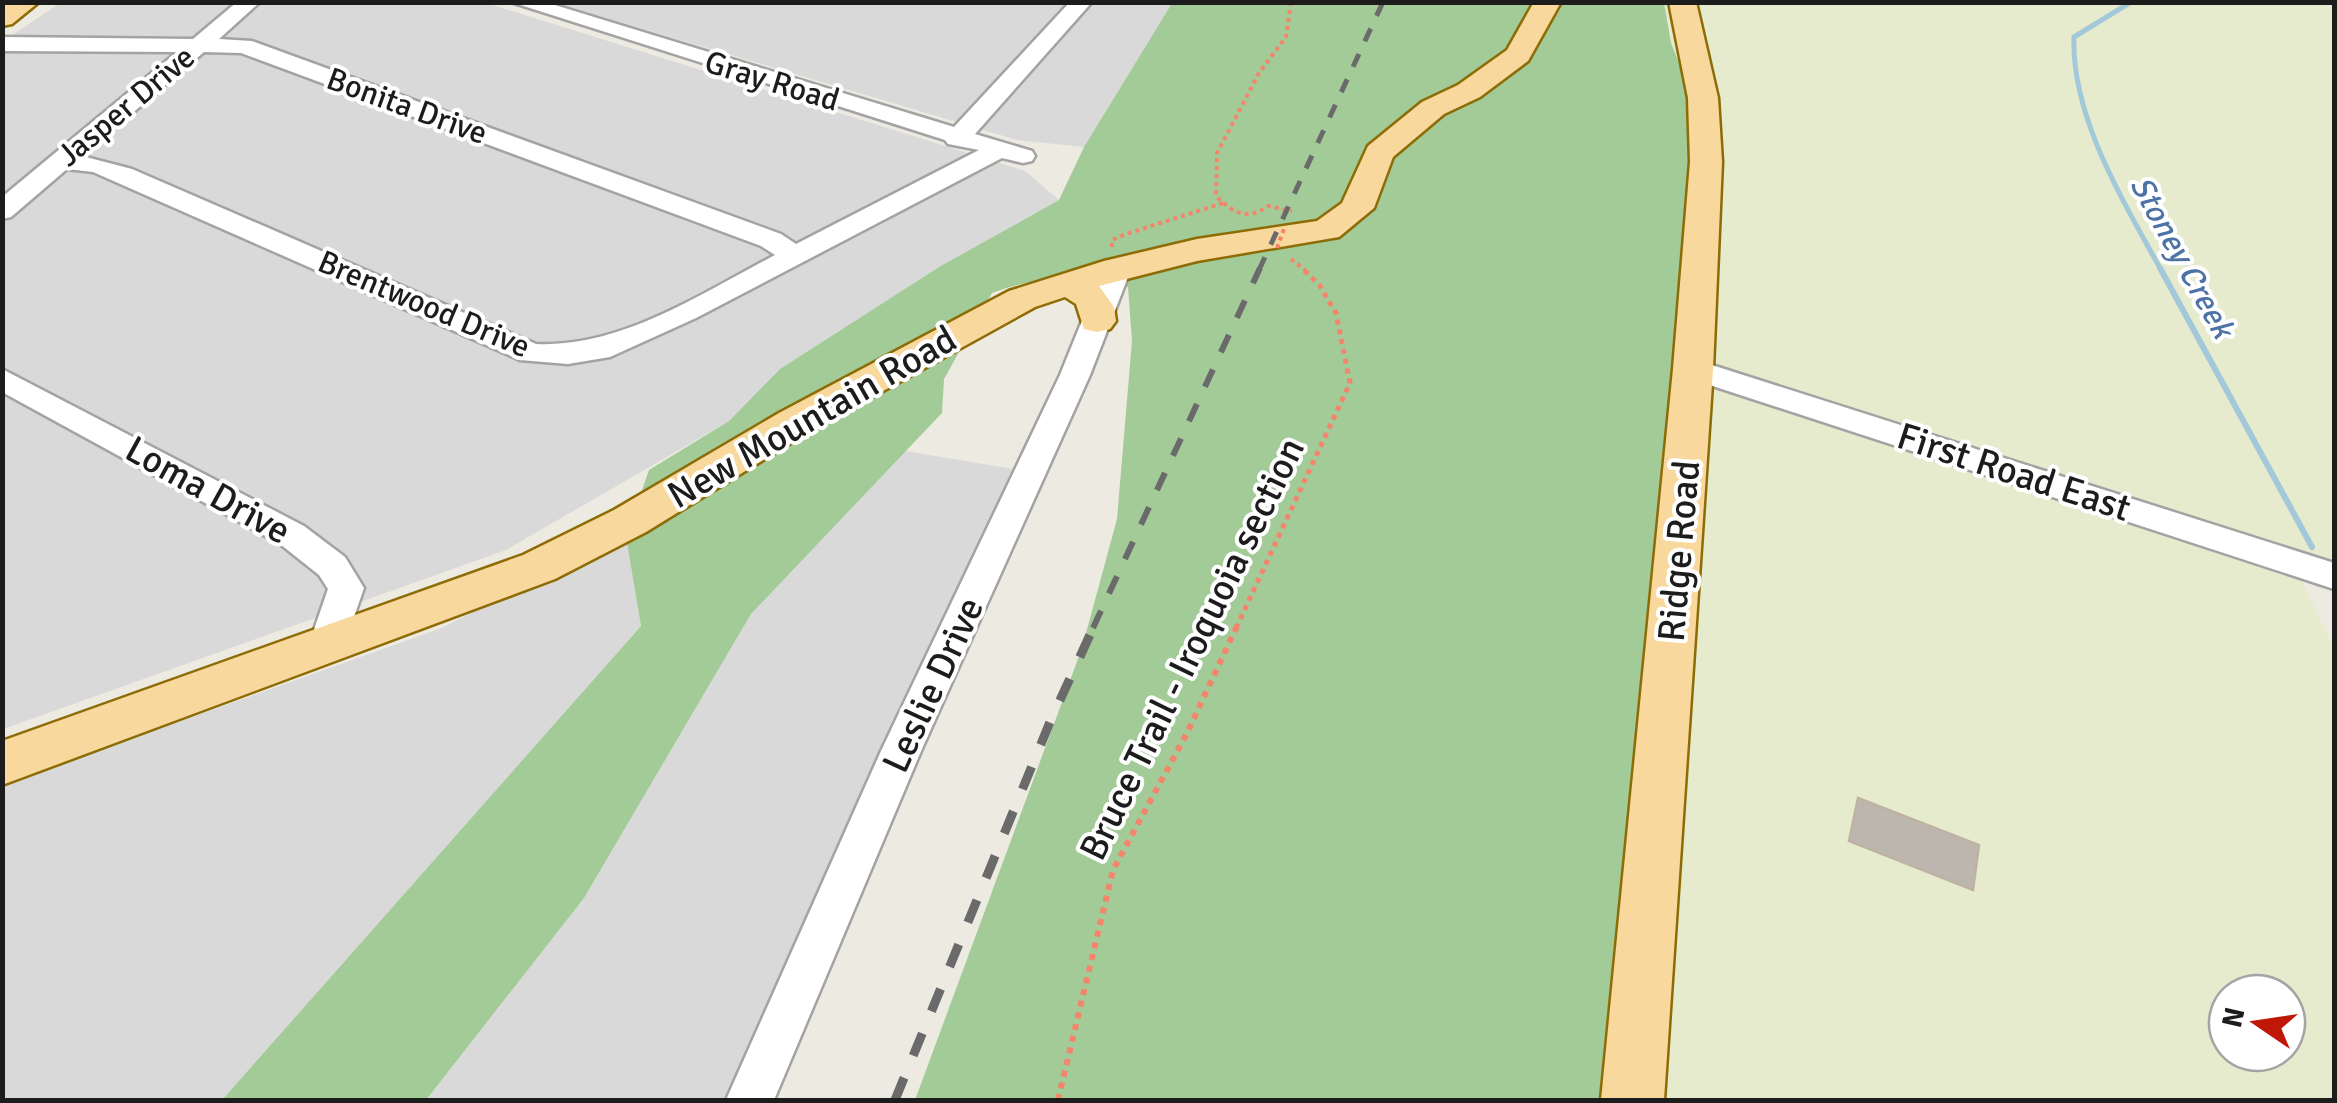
<svg xmlns="http://www.w3.org/2000/svg" width="2337" height="1103" font-family="Signika,sans-serif">
<style>
.residential{fill:#dad9d9}
.farmland{fill:#e6ebcd;fill-rule:evenodd}
.forest{fill:#a2cb98}
.lines{fill:none;stroke-linecap:round;stroke-linejoin:round}
.stream-far1{stroke:#a3c8d9;stroke-width:5}
.stream{stroke:#a3c8d9;stroke-width:6}
.building{fill:#bdb6ae;stroke:#beb2a5;stroke-width:2.5}
.minor-casing{stroke:#a3a3a3;stroke-width:5}
.major-casing{stroke:#8d6c06;stroke-width:5}
.path-far2{stroke:#f4856c;stroke-width:4;stroke-dasharray:4 4;stroke-linecap:butt}
.path-far1{stroke:#f4856c;stroke-width:5;stroke-dasharray:5 5;stroke-linecap:butt}
.path{stroke:#f4856c;stroke-width:6;stroke-dasharray:6 6;stroke-linecap:butt}
.minor{fill:#fff;fill-rule:evenodd}
.major{fill:#f8d89c;fill-rule:evenodd}
.rail-far2{stroke:#6a6a6a;stroke-width:5;stroke-dasharray:14 14;stroke-linecap:butt}
.rail-far1{stroke:#6a6a6a;stroke-width:6;stroke-dasharray:19 19;stroke-linecap:butt}
.rail{stroke:#6a6a6a;stroke-width:9;stroke-dasharray:24 24;stroke-linecap:butt}
.path-bridge{stroke:#f4856c;stroke-width:4;stroke-dasharray:4 4;stroke-linecap:butt}
.labels{text-anchor:middle;dominant-baseline:central;stroke-width:8;stroke-linejoin:round;paint-order:stroke}
.far-street-label{font-size:32px;fill:#1c1c1c;stroke:#fff}
.far-water-label{font-size:32px;font-style:italic;fill:#4d72a6;stroke:#fff}
.street-label{font-size:38px;fill:#1c1c1c;stroke:#fff}
</style>
<rect width="100%" height="100%" fill="#edeae1"/>
<g class="residential">
<path d="M60,3h426l539,168 34,29 -120,67 -159,102 -51,52 -223,129 -503,179 -1,-687z"/>
<path d="M556,3h616l-88,144 -67,-7z"/>
<path d="M905,451l108,18 -289,631h-298l158,-202 167,-284z"/>
<path d="M626,537l15,89 -419,474h-219l-1,-315 437,-156z"/>
</g>
<path class="farmland" d="M1664,3h670v570l-41,-11 41,87v451h-709l82,-967 -36,-90zM2227,993h60v60h-60z"/>
<path class="forest" d="M1172,3h492l7,40 36,90 -82,967h-710l167,-452 35,-129 15,-178 -4,-54c-43,-17 -92,-10 -136,6l-48,86 -2,34 -191,201 -167,284 -158,202h-204l419,-474 -15,-89 23,-67 80,-49 51,-52 159,-102 120,-67 25,-53z"/>
<g class="lines">
<path class="stream-far1" d="M2131,2l-57,35c-3,80 50,165 87,233"/>
<path class="stream" d="M2160,268l152,279"/>
</g>
<path class="building" d="M1858,798l121,47 -6,45 -124,-49z"/>
<g class="lines">
<defs>
<g id="minor">
<path d="M237,2h23l-41,37 33,2 529,193 15,10 183,-94 -31,-6 -3,-4 -434,-138h34l409,125 116,-125h22l-117,132 57,17 3,5 -3,5 -9,2 -21,-5 -306,160 -86,39 -42,7 -48,-4 -427,-188 -26,-3 -56,48 -9,2v-22l175,-145 -175,-1v-14l191,2zM204,52l37,1 520,193 14,9c-73,38 -154,93 -239,89l-404,-175 -50,-13z"/>
<path d="M1117,261l14,8 -41,106 -169,376 -147,349h-48l155,-349 179,-376 43,-106z"/>
<path d="M1693,359l641,204v26l-652,-213 -4,-7 4,-7z"/>
<path d="M2,369l302,157 41,31 19,31 -24,69 -13,5 -13,-5 -6,-10 20,-58 -9,-14 -39,-31 -278,-152z"/>
</g>
<g id="major">
<path d="M7,2h32l-27,22 -10,2v-21z"/>
<path d="M1534,2h27l-33,59 -48,36 -36,17 -51,43 -19,51 -35,29 -142,24 -98,25 15,21 2,14 -6,8 -13,3 -13,-3 -8,-25 -11,-7 -30,10 -228,126 -161,99 -91,47 -553,206v-44l521,-186 91,-45 165,-97 230,-122 95,-30 93,-22 120,-18 25,-18 26,-57 54,-44 36,-17 49,-35z"/>
<path d="M1669,2h27l22,96 4,64 -9,207 -49,731h-63l72,-731 17,-207 -2,-64z"/>
</g>
</defs>
<use href="#minor" class="minor-casing"/>
<use href="#major" class="major-casing"/>
<g class="path-far2">
<path d="M1291,2l-5,35 -27,36 -42,80 -1,43c17,17 31,25 52,10l24,5"/>
<path d="M1112,247v-7l14,-6 97,-31"/>
<path d="M1291,259l14,11"/>
</g>
<path class="path-far1" d="M1236,628l114,-245 -14,-70 -16,-27 -18,-18"/>
<path class="path" d="M1058,1100l55,-230 74,-137 50,-107"/>
<use href="#minor" class="minor"/>
<use href="#major" class="major"/>
<path class="rail-far2" d="M1259,270l124,-268"/>
<path class="rail-far1" d="M1093,628l167,-360"/>
<path class="rail" d="M895,1100l155,-378 44,-96"/>
<path class="path-bridge" d="M1277,248l7,-19"/>
</g>
<g class="labels">
<g class="far-street-label">
<text transform="translate(772 81) rotate(17)">Gray Road</text>
<text transform="translate(126 106) rotate(-40)">Jasper Drive</text>
<text transform="translate(407 106) rotate(20)">Bonita Drive</text>
<text transform="translate(424 304) rotate(23)">Brentwood Drive</text>
</g>
<g class="far-water-label">
<text transform="translate(2182 257) rotate(61)">Stoney Creek</text>
</g>
<g class="street-label">
<text transform="translate(812 417) rotate(-30)">New Mountain Road</text>
<text transform="translate(2014 472) rotate(18)">First Road East</text>
<text transform="translate(208 490) rotate(29)">Loma Drive</text>
<text transform="translate(1679 551) rotate(-85)">Ridge Road</text>
<text transform="translate(1192 649) rotate(-64)">Bruce Trail - Iroquoia section</text>
<text transform="translate(933 685) rotate(-65)">Leslie Drive</text>
</g>
</g>
<rect width="2337" height="1103" fill="none" stroke="#1c1c1c" stroke-width="10"/>
<g transform="translate(2257 1023) rotate(283)"><circle r="48" fill="#ffffff" stroke="#a4a4a4" stroke-width="2.5"/>
<path d="M0-8L18 38L0 25L-18 38Z" fill="#bf1808"/>
<text y="-15" font-size="28" font-weight="bold" text-anchor="middle" fill="#1c1c1c">N</text>
</g>
</svg>
